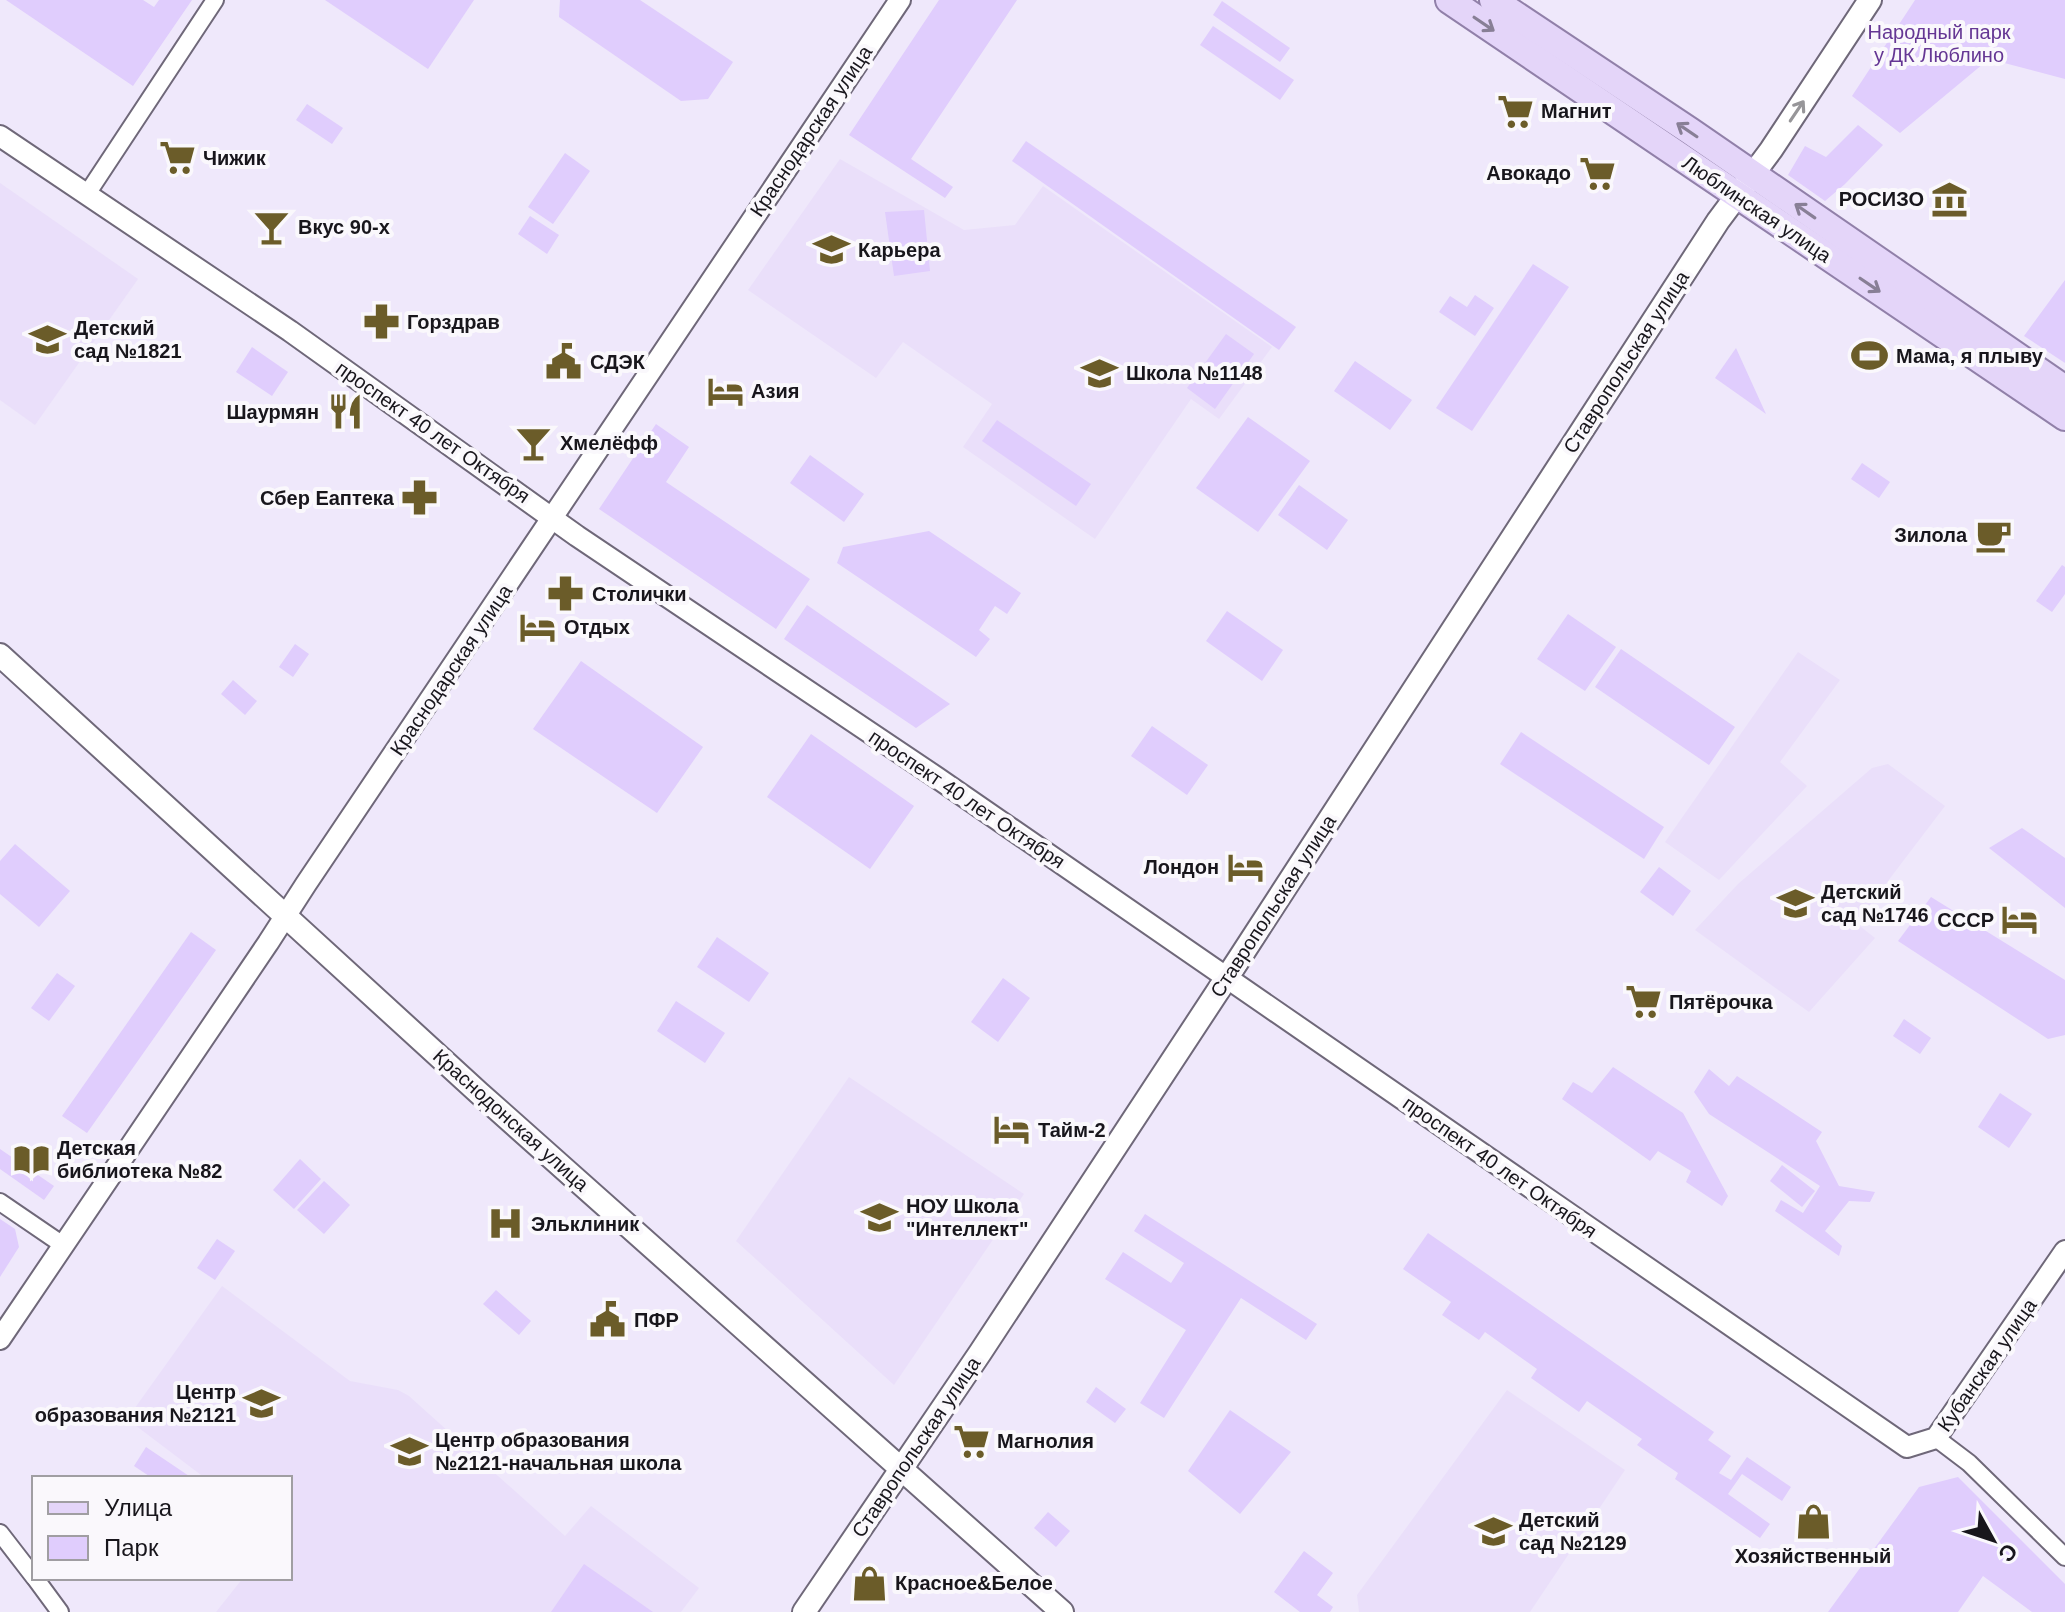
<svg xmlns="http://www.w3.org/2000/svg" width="2065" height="1612" font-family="Arial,sans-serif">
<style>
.built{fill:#eadffa}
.green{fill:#e0cdfd}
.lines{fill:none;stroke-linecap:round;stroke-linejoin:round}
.minor-casing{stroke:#6f6879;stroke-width:20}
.tertiary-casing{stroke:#6f6879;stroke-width:24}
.secondary-casing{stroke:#6f6879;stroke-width:26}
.primary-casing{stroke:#9180a9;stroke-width:30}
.minor{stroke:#fff;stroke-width:16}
.tertiary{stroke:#fff;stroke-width:20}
.secondary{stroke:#fff;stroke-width:22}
.primary{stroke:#e4d5f9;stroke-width:26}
.oneway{stroke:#887f96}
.oneway2{stroke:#979699}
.labels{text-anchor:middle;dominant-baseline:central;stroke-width:8;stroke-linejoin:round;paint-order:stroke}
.park-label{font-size:20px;fill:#653794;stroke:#faf8fc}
.poi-label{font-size:20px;font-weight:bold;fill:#18161c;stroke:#faf8fc;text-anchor:start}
.street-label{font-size:20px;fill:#18161c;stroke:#faf8fc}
</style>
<rect width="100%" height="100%" fill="#efe8fb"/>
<g class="built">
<path d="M840,159l124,71 51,-5 28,-39 229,161 -53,72 -28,-20 -96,140 -132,-92 29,-43 -89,-62 -27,36 -128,-88z"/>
<path d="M0,183l138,96 -103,146 -35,-25z"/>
<path d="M1798,652l42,28 -60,82 27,24 -88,94 -54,-38z"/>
<path d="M1888,764l57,42 -89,117 19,15 -66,74 -114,-82 43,-46 134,-116z"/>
<path d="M849,1077l175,117 -130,191 -158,-144z"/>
<path d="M222,1286l128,95 48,9 11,6 156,140 26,-30 108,82 -18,24h-465l27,-34h47v-100h-85l-78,-59z"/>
<path d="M1507,1390l118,80 -95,142h-171l-2,-17z"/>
</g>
<g class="green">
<path d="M6,0h137l11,7 5,-7h33l-59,86z"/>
<path d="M325,0h149l-46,69z"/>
<path d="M560,0h80l93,62 -25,37 -27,2 -122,-84z"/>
<path d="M939,0h78l-106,159 42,28 -8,11 -96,-63z"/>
<path d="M1915,0h150v79l-76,-20 -89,74 -48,-37z"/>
<path d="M1222,1l68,47 -10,14 -67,-47z"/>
<path d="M1213,26l81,54 -14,20 -80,-55z"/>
<path d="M307,104l36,24 -11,16 -36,-24z"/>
<path d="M1858,125l25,20 -38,39 -20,17 -37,-26 17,-29 21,11z"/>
<path d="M1026,141l270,186 -17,23 -267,-189z"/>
<path d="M565,153l25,18 -37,53 -25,-17z"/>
<path d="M924,210l6,61 -36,5 -9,-64z"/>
<path d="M530,216l29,19 -12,19 -29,-20z"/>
<path d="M1533,264l36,23 -97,144 -36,-23z"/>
<path d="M2065,280v83l-41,-27z"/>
<path d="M1475,295l19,13 -19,28 -36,-24 11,-16 17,11z"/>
<path d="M1226,334l28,20 -39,55 -28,-21z"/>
<path d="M252,347l36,25 -16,24 -36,-24z"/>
<path d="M1736,348l30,66 -51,-36z"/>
<path d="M1355,361l57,39 -22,30 -56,-39z"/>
<path d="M1248,417l62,44 -52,71 -62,-44z"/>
<path d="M997,420l94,64 -15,22 -94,-65z"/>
<path d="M656,424l33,23 -23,35 144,97 -34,50 -177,-120z"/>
<path d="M810,455l54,39 -20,28 -54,-39z"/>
<path d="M1862,463l28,19 -11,16 -28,-19z"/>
<path d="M1299,485l49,35 -21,30 -49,-35z"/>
<path d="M929,531l92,62 -14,21 -12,-8 -16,24 11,9 -14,18 -139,-94 6,-16z"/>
<path d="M2062,565l3,2v27l-13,18 -16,-11z"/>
<path d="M807,605l143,99 -34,24 -132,-89z"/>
<path d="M1227,611l56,39 -21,31 -56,-40z"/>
<path d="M1568,614l48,33 -31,44 -48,-32z"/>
<path d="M295,644l14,10 -16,23 -14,-10z"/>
<path d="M1621,649l114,78 -26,38 -114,-78z"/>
<path d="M581,661l122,86 -46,66 -124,-84z"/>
<path d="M233,680l24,21 -12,14 -24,-21z"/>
<path d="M1152,726l56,39 -21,30 -56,-39z"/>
<path d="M1521,732l143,95 -20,32 -144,-95z"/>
<path d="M811,734l103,72 -44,63 -103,-72z"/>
<path d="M2022,828l43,30v50l-76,-60z"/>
<path d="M15,844l55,47 -31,36 -39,-33v-33z"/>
<path d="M1659,867l32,24 -18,25 -33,-24z"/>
<path d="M1931,897l134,83v55l-17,4 -150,-98z"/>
<path d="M191,932l25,18 -129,183 -25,-17z"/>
<path d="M717,937l52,36 -20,29 -52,-35z"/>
<path d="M57,973l18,13 -26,35 -18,-13z"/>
<path d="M1003,978l27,20 -32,44 -27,-20z"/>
<path d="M676,1001l49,32 -20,30 -48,-32z"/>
<path d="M1904,1019l27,19 -11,16 -27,-18z"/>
<path d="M1613,1067l70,46 45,83 -6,10 -36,-24 5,-11 -33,-20 -8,10 -88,-62 11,-17 19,11z"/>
<path d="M1709,1069l20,17 8,-10 85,56 -6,9 23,45 36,6 -5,10 -21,-1 -24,30 17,15 -3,10 -64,-45 6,-11 22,13 17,-27 -111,-72 -15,-22z"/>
<path d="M2000,1093l32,21 -23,34 -31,-21z"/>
<path d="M0,1149l54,37 -10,14 -44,-31z"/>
<path d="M300,1159l21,20 -27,30 -21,-19z"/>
<path d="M1782,1165l33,26 -13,16 -32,-26z"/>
<path d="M324,1181l26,24 -26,29 -27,-24z"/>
<path d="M1145,1214l172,110 -11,16 -65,-42 -77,120 -24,-15 46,-73 -81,-51 18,-27 48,31 13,-20 -50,-32z"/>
<path d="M0,1219l15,10 4,18 -19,30z"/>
<path d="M1428,1233l286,199 -6,8 23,16 -12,17 12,7 16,-23 44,30 -9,14 -40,-27 -14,20 42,30 -10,14 -85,-59 3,-6 -41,-28 5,-6 -55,-38 -8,11 -48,-34 6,-9 -52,-37 -6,8 -37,-25 9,-13 -48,-33z"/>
<path d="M217,1239l18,12 -20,29 -18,-12z"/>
<path d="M496,1290l35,31 -12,14 -36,-31z"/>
<path d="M1096,1387l30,22 -11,14 -29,-21z"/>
<path d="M1230,1410l61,42 -51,62 -52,-43z"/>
<path d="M146,1447l46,31h-40l-18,-12z"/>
<path d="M1958,1477l107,107v28h-33l-49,-36 -25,36h-130l91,-125z"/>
<path d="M1048,1512l22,19 -14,16 -22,-19z"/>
<path d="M1304,1551l29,22 -16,22 16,12 -3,5h-30l-26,-20z"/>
<path d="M584,1564l69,48h-102z"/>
</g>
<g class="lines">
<defs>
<g id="minor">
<path d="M87,194l128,-194"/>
<path d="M0,1202l63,43"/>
<path d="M1936,1438l33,25 96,94"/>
<path d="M0,1533l34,44"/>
<path d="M35,1578l25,34"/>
</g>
<g id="tertiary">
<path d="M0,136l290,195 287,205 359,241 971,670 29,-9 129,-187"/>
<path d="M0,1339l268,-396 38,-59 594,-884"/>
</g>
<g id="secondary">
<path d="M0,655l479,438 583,519"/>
<path d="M804,1612l176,-259 259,-394 479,-738 53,-71 99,-150"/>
</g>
<g id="primary">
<path d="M1449,0l616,417"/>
<path d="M1493,0l197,131 375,258"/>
</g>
</defs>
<use href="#minor" class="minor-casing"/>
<use href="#tertiary" class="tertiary-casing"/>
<use href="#secondary" class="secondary-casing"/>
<use href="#primary" class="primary-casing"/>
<use href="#minor" class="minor"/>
<use href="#tertiary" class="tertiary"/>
<use href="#secondary" class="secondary"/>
<use href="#primary" class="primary"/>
</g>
<defs><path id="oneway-shaft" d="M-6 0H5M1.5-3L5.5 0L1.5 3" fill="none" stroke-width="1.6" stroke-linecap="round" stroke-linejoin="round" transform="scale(2)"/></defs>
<g class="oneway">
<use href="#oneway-shaft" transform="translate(1484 24) rotate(34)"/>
<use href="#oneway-shaft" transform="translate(1687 130) rotate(-146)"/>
<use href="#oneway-shaft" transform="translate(1805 211) rotate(-145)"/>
<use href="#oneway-shaft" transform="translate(1870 285) rotate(34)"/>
</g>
<use class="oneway2" href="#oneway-shaft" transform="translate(1797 111) rotate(-56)"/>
<defs>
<symbol id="supermarket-bare" viewBox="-9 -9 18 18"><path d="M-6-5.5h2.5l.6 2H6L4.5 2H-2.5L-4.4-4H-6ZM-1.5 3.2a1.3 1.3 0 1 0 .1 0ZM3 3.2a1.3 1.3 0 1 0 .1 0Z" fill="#6b5c29" stroke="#faf8fc" stroke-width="2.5" paint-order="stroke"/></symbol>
<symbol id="museum-bare" viewBox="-9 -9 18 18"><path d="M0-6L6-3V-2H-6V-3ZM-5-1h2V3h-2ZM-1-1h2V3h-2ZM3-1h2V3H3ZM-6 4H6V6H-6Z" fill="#6b5c29" stroke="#faf8fc" stroke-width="2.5" paint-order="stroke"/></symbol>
<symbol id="bar-bare" viewBox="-9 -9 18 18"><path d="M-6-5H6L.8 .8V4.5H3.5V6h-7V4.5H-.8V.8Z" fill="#6b5c29" stroke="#faf8fc" stroke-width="2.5" paint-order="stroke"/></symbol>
<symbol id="school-bare" viewBox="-9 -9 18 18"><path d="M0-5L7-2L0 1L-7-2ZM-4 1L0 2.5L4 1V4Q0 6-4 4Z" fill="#6b5c29" stroke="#faf8fc" stroke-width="2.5" paint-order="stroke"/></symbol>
<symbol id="pharmacy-bare" viewBox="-9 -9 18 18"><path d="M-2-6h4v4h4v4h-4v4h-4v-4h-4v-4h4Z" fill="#6b5c29" stroke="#faf8fc" stroke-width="2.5" paint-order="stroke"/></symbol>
<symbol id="stadium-bare" viewBox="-9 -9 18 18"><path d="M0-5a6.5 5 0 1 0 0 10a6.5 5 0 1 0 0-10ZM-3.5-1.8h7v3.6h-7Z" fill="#6b5c29" stroke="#faf8fc" stroke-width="2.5" paint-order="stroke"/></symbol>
<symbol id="civic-bare" viewBox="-9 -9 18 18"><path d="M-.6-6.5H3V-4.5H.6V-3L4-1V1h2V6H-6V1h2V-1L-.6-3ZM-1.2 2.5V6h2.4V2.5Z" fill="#6b5c29" stroke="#faf8fc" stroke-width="2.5" paint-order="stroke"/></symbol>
<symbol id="hotel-bare" viewBox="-9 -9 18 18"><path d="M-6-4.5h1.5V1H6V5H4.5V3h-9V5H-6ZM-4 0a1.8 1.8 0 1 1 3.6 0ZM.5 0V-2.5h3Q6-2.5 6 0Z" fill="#6b5c29" stroke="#faf8fc" stroke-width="2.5" paint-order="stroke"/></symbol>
<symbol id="restaurant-bare" viewBox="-9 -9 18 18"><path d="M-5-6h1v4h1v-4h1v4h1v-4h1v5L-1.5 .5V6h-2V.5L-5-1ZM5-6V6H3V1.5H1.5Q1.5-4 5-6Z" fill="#6b5c29" stroke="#faf8fc" stroke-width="2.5" paint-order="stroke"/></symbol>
<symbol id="cafe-bare" viewBox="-9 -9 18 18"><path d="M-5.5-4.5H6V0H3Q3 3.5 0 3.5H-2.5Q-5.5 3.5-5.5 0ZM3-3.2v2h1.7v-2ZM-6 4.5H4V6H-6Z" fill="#6b5c29" stroke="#faf8fc" stroke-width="2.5" paint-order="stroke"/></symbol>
<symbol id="library-bare" viewBox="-9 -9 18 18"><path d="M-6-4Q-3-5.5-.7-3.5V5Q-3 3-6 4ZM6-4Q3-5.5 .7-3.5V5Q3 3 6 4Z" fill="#6b5c29" stroke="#faf8fc" stroke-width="2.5" paint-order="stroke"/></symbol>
<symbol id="hospital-bare" viewBox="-9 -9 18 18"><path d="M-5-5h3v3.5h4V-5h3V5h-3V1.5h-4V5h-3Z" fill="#6b5c29" stroke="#faf8fc" stroke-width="2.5" paint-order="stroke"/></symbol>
<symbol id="shop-bare" viewBox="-9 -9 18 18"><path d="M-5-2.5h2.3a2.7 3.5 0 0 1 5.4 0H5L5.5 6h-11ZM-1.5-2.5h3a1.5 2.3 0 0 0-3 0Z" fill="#6b5c29" stroke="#faf8fc" stroke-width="2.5" paint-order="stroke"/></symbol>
</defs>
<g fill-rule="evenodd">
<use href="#supermarket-bare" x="1490" y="86" width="51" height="51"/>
<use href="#supermarket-bare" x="152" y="132" width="51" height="51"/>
<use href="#supermarket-bare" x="1572" y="148" width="51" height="51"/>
<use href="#museum-bare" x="1924" y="174" width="51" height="51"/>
<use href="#bar-bare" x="246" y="202" width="51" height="51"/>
<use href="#school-bare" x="806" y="224" width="51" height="51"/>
<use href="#pharmacy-bare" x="356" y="296" width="51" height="51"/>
<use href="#school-bare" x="22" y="314" width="51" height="51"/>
<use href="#stadium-bare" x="1844" y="330" width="51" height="51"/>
<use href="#civic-bare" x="538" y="336" width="51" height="51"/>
<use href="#school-bare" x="1074" y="348" width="51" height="51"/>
<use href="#hotel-bare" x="700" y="366" width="51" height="51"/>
<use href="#restaurant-bare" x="320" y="386" width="51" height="51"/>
<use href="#bar-bare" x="508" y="418" width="51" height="51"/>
<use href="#pharmacy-bare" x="394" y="472" width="51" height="51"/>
<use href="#cafe-bare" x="1968" y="510" width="51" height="51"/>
<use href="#pharmacy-bare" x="540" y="568" width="51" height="51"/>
<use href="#hotel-bare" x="512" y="602" width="51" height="51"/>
<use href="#hotel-bare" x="1220" y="842" width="51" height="51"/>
<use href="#school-bare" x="1770" y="878" width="51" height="51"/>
<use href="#hotel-bare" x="1994" y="894" width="51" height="51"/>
<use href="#supermarket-bare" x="1618" y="976" width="51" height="51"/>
<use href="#hotel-bare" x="986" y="1104" width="51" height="51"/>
<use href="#library-bare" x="6" y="1134" width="51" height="51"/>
<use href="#school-bare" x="854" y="1192" width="51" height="51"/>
<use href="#hospital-bare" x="480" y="1198" width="51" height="51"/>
<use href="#civic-bare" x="582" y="1294" width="51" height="51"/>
<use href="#school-bare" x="236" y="1378" width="51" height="51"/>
<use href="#supermarket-bare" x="946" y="1416" width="51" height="51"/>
<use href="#school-bare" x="384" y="1426" width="51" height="51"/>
<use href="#shop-bare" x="1788" y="1496" width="51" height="51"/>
<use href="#school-bare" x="1468" y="1506" width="51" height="51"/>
<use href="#shop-bare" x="844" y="1558" width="51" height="51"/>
</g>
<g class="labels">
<g class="park-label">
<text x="1939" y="32">Народный парк<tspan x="1939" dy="23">у ДК Люблино</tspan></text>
</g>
<g class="poi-label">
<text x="1541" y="111">Магнит</text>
<text x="203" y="158">Чижик</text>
<text x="1571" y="173" text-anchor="end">Авокадо</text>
<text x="1924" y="199" text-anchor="end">РОСИЗО</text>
<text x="298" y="227">Вкус 90-х</text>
<text x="858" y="250">Карьера</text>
<text x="407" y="322">Горздрав</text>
<text x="74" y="328">Детский<tspan x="74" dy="23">сад №1821</tspan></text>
<text x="1896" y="356">Мама, я плыву</text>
<text x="590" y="362">СДЭК</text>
<text x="1126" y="373">Школа №1148</text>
<text x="751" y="391">Азия</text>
<text x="319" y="412" text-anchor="end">Шаурмян</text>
<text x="560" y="443">Хмелёфф</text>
<text x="394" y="498" text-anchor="end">Сбер Еаптека</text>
<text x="1967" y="535" text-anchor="end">Зилола</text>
<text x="592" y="594">Столички</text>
<text x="564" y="627">Отдых</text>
<text x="1219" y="867" text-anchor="end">Лондон</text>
<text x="1821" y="892">Детский<tspan x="1821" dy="23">сад №1746</tspan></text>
<text x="1994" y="920" text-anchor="end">СССР</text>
<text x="1669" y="1002">Пятёрочка</text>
<text x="1038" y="1130">Тайм-2</text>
<text x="57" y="1148">Детская<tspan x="57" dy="23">библиотека №82</tspan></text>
<text x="906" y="1206">НОУ Школа<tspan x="906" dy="23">"Интеллект"</tspan></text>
<text x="531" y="1224">Эльклиник</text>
<text x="634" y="1320">ПФР</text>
<text x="236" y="1392" text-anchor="end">Центр<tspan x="236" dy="23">образования №2121</tspan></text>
<text x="435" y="1440">Центр образования<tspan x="435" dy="23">№2121-начальная школа</tspan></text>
<text x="997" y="1441">Магнолия</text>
<text x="1519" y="1520">Детский<tspan x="1519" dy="23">сад №2129</tspan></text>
<text x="1813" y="1556" text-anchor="middle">Хозяйственный</text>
<text x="895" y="1583">Красное&amp;Белое</text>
</g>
<g class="street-label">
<text transform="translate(811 131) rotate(-56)">Краснодарская улица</text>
<text transform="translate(1757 209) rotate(34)">Люблинская улица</text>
<text transform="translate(1626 362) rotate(-57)">Ставропольская улица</text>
<text transform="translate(433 432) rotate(35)">проспект 40 лет Октября</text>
<text transform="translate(451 670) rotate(-56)">Краснодарская улица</text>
<text transform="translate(967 799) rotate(34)">проспект 40 лет Октября</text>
<text transform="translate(1273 906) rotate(-57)">Ставропольская улица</text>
<text transform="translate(511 1120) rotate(42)">Краснодонская улица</text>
<text transform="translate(1500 1167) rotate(35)">проспект 40 лет Октября</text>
<text transform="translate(1987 1365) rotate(-55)">Кубанская улица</text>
<text transform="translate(916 1447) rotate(-56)">Ставропольская улица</text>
</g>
</g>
<rect x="32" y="1476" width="260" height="104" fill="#faf8fc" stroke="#a09ea2" stroke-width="2"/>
<rect x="48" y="1502" width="40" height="12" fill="#e4d5f9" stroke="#a09ea2" stroke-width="2"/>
<text x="104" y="1516" font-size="24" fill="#18161c">Улица</text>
<rect x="48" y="1536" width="40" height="24" fill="#e0cdfd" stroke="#a09ea2" stroke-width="2"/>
<text x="104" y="1556" font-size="24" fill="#18161c">Парк</text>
<g transform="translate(1993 1540) rotate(130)" stroke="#faf8fc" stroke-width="6" paint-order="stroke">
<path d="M0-6L14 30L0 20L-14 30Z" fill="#18161c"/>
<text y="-12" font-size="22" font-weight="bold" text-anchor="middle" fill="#18161c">С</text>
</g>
</svg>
